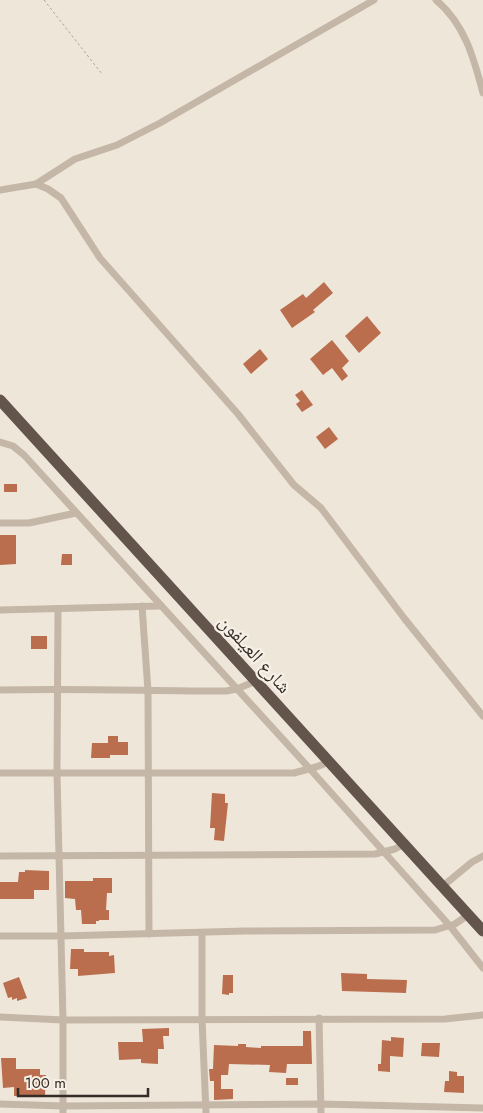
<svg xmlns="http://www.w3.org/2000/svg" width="483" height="1113" font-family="Jost,'Noto Naskh Arabic',sans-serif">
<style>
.building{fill:#ba6e4d}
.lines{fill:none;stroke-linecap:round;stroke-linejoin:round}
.path{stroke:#b1a192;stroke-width:1;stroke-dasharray:2.5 2.5;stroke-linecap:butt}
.minor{stroke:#c5b7a7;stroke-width:7}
.trunk{stroke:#63554c;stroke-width:11}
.labels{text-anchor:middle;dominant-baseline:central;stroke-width:4.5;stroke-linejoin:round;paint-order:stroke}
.street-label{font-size:19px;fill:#332c27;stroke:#f7f0e6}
</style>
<rect width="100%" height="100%" fill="#efe6da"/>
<g class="building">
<path d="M324,282l9,11 -20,17 2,2 -23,16 -12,-18 23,-16 3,4z"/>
<path d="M367,316l14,17 -22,20 -14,-17z"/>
<path d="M332,340l17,21 -7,7 6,8 -6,5 -10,-13 -9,7 -13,-16z"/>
<path d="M260,349l8,10 -17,15 -8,-10z"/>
<path d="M302,390l11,15 -11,7 -6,-8 4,-3 -5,-6z"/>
<path d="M329,427l9,12 -13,10 -9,-12z"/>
<rect x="4" y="484" width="13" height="8"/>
<path d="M0,535h16v29l-16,1z"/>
<path d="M62,554h10v11h-11z"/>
<rect x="31" y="636" width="16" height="13"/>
<path d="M108,736h10v6h10v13h-18v3h-19l1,-15h16z"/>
<path d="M212,793l13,1v9h3l-4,38 -10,-1 1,-12h-5z"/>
<path d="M25,870l24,1v19h-15v9h-34v-17h18l1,-10h6z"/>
<path d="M93,878h19v15h-5l-1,17h3v10h-10v1h-3v3h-14l-1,-14h-5l-1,-11 -10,-1v-17h28z"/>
<path d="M71,949h13v3h25v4l5,-1 1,18 -37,3v-7h-8z"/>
<path d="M341,973l26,1v5l40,1 -1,13 -64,-2z"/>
<path d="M223,975h10v18h-4v2l-7,-1z"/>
<path d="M19,977l8,21 -10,3v-3l-5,2v-3l-4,1 -5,-15z"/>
<path d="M169,1028v8h-6l1,13h-6v15l-17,-1v-4l-22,1 -1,-18h25l-1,-13z"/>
<path d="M303,1031h8l1,33h-25l-1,9 -17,-1 1,-7 -41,-1 -1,11h-7v14h12v10l-19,1v-19h-4l-1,-12h4l1,-24 24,1v-2h8v3l15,1v-2h42z"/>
<path d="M391,1037l13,1 -1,19 -13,-1v16l-12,-1v-7h3l1,-24 9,1z"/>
<path d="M422,1043h18l-1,14 -18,-1z"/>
<path d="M1,1058h15v11h24v6h6l-1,20 -31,1v-9l-11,1z"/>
<path d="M449,1071l8,1v4h7v17l-20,-1 1,-11h4z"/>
<rect x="286" y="1078" width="12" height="7"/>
</g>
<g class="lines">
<path class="path" d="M44,0l58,74"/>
<g class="minor">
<path d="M436,0c29,24 38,59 47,93"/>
<path d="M36,184l39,-25 42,-14 43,-22 214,-123"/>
<path d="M0,190l36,-6 12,5 13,9 39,60 138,156 56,71 27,23 83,110 79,98"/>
<path d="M0,442l13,4 11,9 286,314 140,157 33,42"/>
<path d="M0,523h29l47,-10"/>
<path d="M142,606l6,85 1,243"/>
<path d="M58,609l-1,165 6,246v93"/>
<path d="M0,610l160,-4"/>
<path d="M0,690c75,-2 150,1 226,1l11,-2 19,-8"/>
<path d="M0,773h294l22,-6 13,-5"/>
<path d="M0,856l375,-2 20,-5 9,-5"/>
<path d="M443,886l29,-24 11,-6"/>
<path d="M202,933v86l4,94"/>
<path d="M0,936h61l184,-5 190,-1 20,-6 13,-9"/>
<path d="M0,1017l63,3 382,-1 38,-4"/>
<path d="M319,1018l2,95"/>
<path d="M0,1104l63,2 258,-2 162,4"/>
</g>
<path class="trunk" d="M0,400l483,531"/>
</g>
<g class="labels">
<g class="street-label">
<text transform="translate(255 654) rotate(48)">شارع العيلفون</text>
</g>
</g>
<path d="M18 1088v8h130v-8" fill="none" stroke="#332c27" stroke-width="2.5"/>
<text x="25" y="1088" font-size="15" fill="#332c27" stroke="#f7f0e6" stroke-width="4" paint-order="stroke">100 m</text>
</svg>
